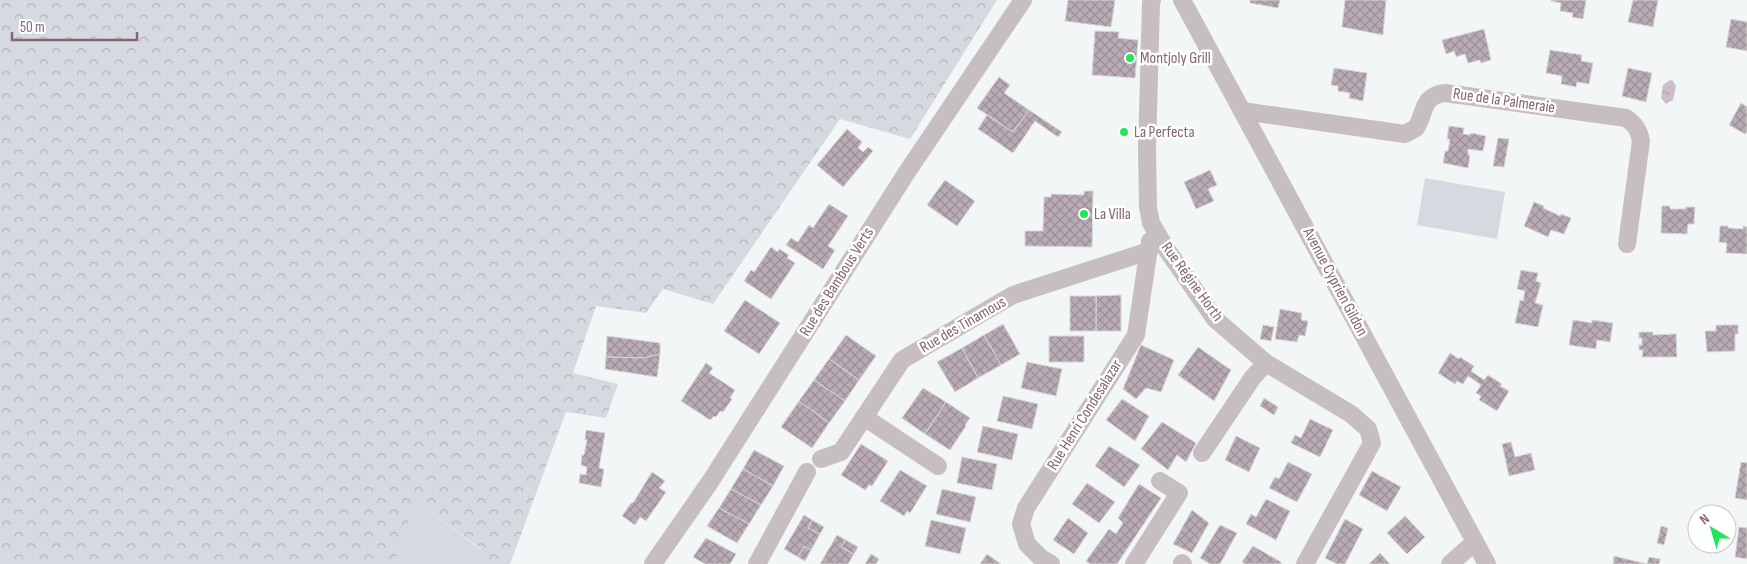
<svg xmlns="http://www.w3.org/2000/svg" width="1747" height="564" font-family="'Sofia Sans Condensed',sans-serif">
<style>
.green{fill:#d6dae0}
.forest{fill:url(#forest-crowns)}
.water{fill:url(#water-ripples)}
.building{fill:url(#building-cross-hatch);stroke:#d5d7d7}
.lines{fill:none;stroke-linecap:round;stroke-linejoin:round}
.minor{stroke:#c7bec3;stroke-width:18}
.poi-dot{fill:#22e655;stroke:#fff;stroke-width:2}
.labels{text-anchor:middle;dominant-baseline:central;stroke-width:5;stroke-linejoin:round;paint-order:stroke}
.poi-label{font-size:16px;fill:#846475;stroke:#fff;text-anchor:start}
.street-label{font-size:16px;fill:#846475;stroke:#fff}
</style>
<defs>
<pattern id="forest-crowns" width="20" height="18" patternUnits="userSpaceOnUse" patternTransform="scale(1.25)"><rect width="20" height="18" fill="#d6dae0"/><path d="M2 6a3 3 0 1 1 6 0M12 15a3 3 0 1 1 6 0" fill="none" stroke="#b3b4ba"/></pattern>
<pattern id="water-ripples" width="26" height="14" patternUnits="userSpaceOnUse" patternTransform="scale(1.25)"><rect width="26" height="14" fill="#cdbec9"/><path d="M2 4q2-2 4 0t4 0M15 11q2-2 4 0t4 0" fill="none" stroke="#ac9ea8"/></pattern>
<pattern id="building-cross-hatch" width="8" height="8" patternUnits="userSpaceOnUse" patternTransform="scale(1.25)"><rect width="8" height="8" fill="#b9abb3"/><path d="M0 0l8 8M0 8l8-8" fill="none" stroke="#9c8f96"/></pattern>
</defs>
<rect width="100%" height="100%" fill="#f2f6f6"/>
<g class="green">
<path d="M1425,178l80,14 -8,47 -80,-14z"/>
<path d="M414,499l67,51 -4,14h-83z"/>
</g>
<path class="forest" d="M0,0h997l-87,139 -70,-20 -127,185 -50,-15 -17,24 -50,-7 -23,67 45,11 -12,34 -40,-6 -56,152h-33l4,-15 -66,-49 -21,64h-394z"/>
<path class="water" d="M1670,80l3,1 3,5 -3,14 -7,4 -5,-6 2,-13z"/>
<g class="building">
<path d="M1068,0h47l-4,27 -46,-6z"/>
<path d="M1250,0h30l-2,8 -28,-5z"/>
<path d="M1345,0h41l-3,35 -41,-8z"/>
<path d="M1551,0h35l-3,19 -11,-2 1,-4 -13,-2 1,-8 -10,-2z"/>
<path d="M1633,0h25l-5,27 -25,-5z"/>
<path d="M1731,19l16,3v29l-21,-4z"/>
<path d="M1484,29l7,31 -10,3 -1,-3 -12,3 -3,-9 -9,3 -2,-6 -8,3 -4,-14z"/>
<path d="M1095,31l24,1 -1,6 20,2 -3,38 -43,-3z"/>
<path d="M1550,50l32,5 -1,6 12,2 -4,21 -12,-2 -1,5 -15,-3 1,-8 -16,-3z"/>
<path d="M1334,68l33,5 -4,28 -14,-3 1,-5 -12,-2v-5l-7,-1z"/>
<path d="M1628,68l24,5 -6,29 -24,-6z"/>
<path d="M999,77l11,8 -6,8 25,17 -16,22 -36,-24z"/>
<path d="M1741,103l6,4v25l-2,2 -16,-9z"/>
<path d="M1029,110l33,22 -4,5 -23,-16 -22,32 -35,-24 9,-14 26,17z"/>
<path d="M1449,126l15,2 -1,6 7,1 1,-2 15,3 -3,15 -15,-2v6h2l-2,13 -25,-5 2,-12h3l2,-12h-3z"/>
<path d="M847,129l15,13 -4,6 5,4 5,-5 5,4 -30,36 -26,-22z"/>
<path d="M1498,138l11,1 -5,28 -11,-1z"/>
<path d="M1210,170l7,15 -9,4 6,12 -18,8 -12,-27z"/>
<path d="M945,180l30,21 -18,25 -30,-21z"/>
<path d="M1084,191h9l-1,56 -67,-1v-15h18l1,-34h7v-3l33,1z"/>
<path d="M1534,202l10,4 -1,2 17,8 1,-2 10,4 -7,16 -13,-4 -3,7 -24,-11z"/>
<path d="M829,204l19,12 -20,30 7,4 -12,19 -37,-24 5,-7 7,4 11,-17 4,3z"/>
<path d="M1662,206h8v3h16v-2h9l-1,17h-6l-1,10 -26,-1z"/>
<path d="M1720,226h8v2l15,1v-3l4,1v27l-21,-1 1,-10 -8,-1z"/>
<path d="M771,247l7,5 1,-3 10,6 -2,3 8,5 -24,36 -27,-18 7,-11 3,2z"/>
<path d="M1521,270l17,3 -2,8 5,2 -6,20 8,2 -5,22 -23,-4 5,-23 3,1 2,-10 -8,-2z"/>
<path d="M1121,295v36h-25v-35z"/>
<rect x="1070" y="296" width="26" height="35"/>
<path d="M745,300l35,23 -21,31 -35,-23z"/>
<path d="M1280,309l22,4 -1,7 7,1 -3,15 -6,-1 -2,7 -22,-3z"/>
<path d="M1573,320l19,3v-3l21,3 -3,19 -13,-2 -1,9 -27,-4z"/>
<path d="M1003,324l17,30 -19,11 -17,-30z"/>
<path d="M1263,325l11,2 -3,14 -11,-2z"/>
<path d="M1716,325h22v9h-3v17l-28,1 -2,-21h11z"/>
<path d="M1639,332h14v3l23,-1 1,23h-35l1,-7h-4v-5h3v-7h-3z"/>
<path d="M846,335l30,21 -17,24 -30,-21z"/>
<path d="M984,335l17,30 -23,13 -16,-30z"/>
<path d="M607,336l53,7v11l-16,4 -38,-1z"/>
<rect x="1049" y="336" width="35" height="26"/>
<path d="M1141,345l33,15 -13,32 -15,-4 -10,11 -13,-10z"/>
<path d="M1198,347l33,23 -17,31 -36,-26z"/>
<path d="M962,348l16,30 -23,14 -18,-30z"/>
<path d="M1450,353l9,6 1,-2 14,9 -3,5 13,9 4,-5 14,9 -2,2 9,5 -12,20 -18,-11 2,-4 -5,-3 5,-8 -13,-9 -5,8 -6,-3 -2,3 -17,-11z"/>
<path d="M660,354l-3,23 -52,-8 1,-12 38,1z"/>
<path d="M829,359l30,21 -14,21 -31,-21z"/>
<path d="M1027,362l35,7 -6,27 -35,-8z"/>
<path d="M706,363l7,5 -4,5 26,17 -5,8 2,1 -9,13 -3,-1 -4,6 -2,-1 -4,4 -29,-19z"/>
<path d="M814,380l31,21 -16,22 -30,-22z"/>
<path d="M923,388l23,14 -21,32 -23,-16z"/>
<path d="M1003,396l35,8 -6,25 -35,-8z"/>
<path d="M1264,398l14,9 -4,8 -14,-9z"/>
<path d="M1122,399l27,17 -14,25 -29,-21z"/>
<path d="M799,401l30,22 -17,25 -31,-21z"/>
<path d="M946,402l24,16 -5,7 1,1 -16,24 -25,-16z"/>
<path d="M1310,419l23,11 -13,27 -29,-14 4,-8 6,3z"/>
<path d="M1162,422l34,21 -10,19 -9,-7 -9,15 -27,-21z"/>
<path d="M983,426l35,8 -6,26 -35,-8z"/>
<path d="M586,430l19,3 -6,35 5,1 -3,18 -22,-4 1,-9 6,1 1,-8 -6,-2 1,-10h2l3,-15h-2z"/>
<path d="M1236,436l24,12 -11,24 -24,-12z"/>
<path d="M1511,442l4,15 16,-4 4,17 -26,6 -7,-32z"/>
<path d="M861,444l27,17 -16,25 -3,-1 -4,5 -24,-15z"/>
<path d="M1109,446l31,19 -16,22 -29,-21z"/>
<path d="M754,450l30,16 -11,20 -30,-17z"/>
<path d="M962,457l35,7 -5,26 -35,-7z"/>
<path d="M1288,462l24,12 -15,28 -28,-14 6,-11 4,2z"/>
<path d="M1741,462l6,1v37l-12,-2z"/>
<path d="M743,469l30,17 -12,19 -30,-16z"/>
<path d="M900,470l27,16 -17,27 -3,-2 -3,5 -24,-15z"/>
<path d="M1372,471l29,16 -14,24 -28,-16z"/>
<path d="M652,472l13,9 -6,7 7,4 -20,29 -6,-4 -5,8 -13,-9 9,-13h2z"/>
<path d="M1087,483l28,19 -16,21 -27,-19z"/>
<path d="M1139,484l22,14 -44,66h-27l-4,-3 23,-32 7,5 7,-11 -5,-5z"/>
<path d="M731,489l30,16 -12,19 -30,-16z"/>
<path d="M942,489l34,8 -6,25 -34,-8z"/>
<path d="M1266,499l24,12 -14,29 -30,-16 5,-10 5,3z"/>
<path d="M719,508l30,16 -12,19 -30,-17z"/>
<path d="M1192,510l17,13 -17,30 -19,-9z"/>
<path d="M804,515l8,5 -4,8 12,6 -9,16 -7,-4 -6,11 -14,-8z"/>
<path d="M1405,516l20,21 -18,17 -20,-21z"/>
<path d="M1068,518l20,15 -14,21 -21,-14z"/>
<path d="M1345,519l18,10 -18,35h-8l-12,-6z"/>
<path d="M812,520l12,7 -4,7 -12,-6z"/>
<path d="M931,520l35,8 -6,26 -35,-8z"/>
<path d="M1220,525l17,8 -17,31h-10l-10,-6z"/>
<path d="M1661,526l7,2 -4,17 -7,-2z"/>
<path d="M1739,527l8,1v31l-12,-2z"/>
<path d="M837,535l9,5 -5,7 13,7 -6,10h-28z"/>
<path d="M706,538l30,16 -6,10h-25l-12,-7z"/>
<path d="M846,540l12,7 -4,7 -13,-7z"/>
<path d="M804,546l7,4 -6,11 -7,-4z"/>
<path d="M1253,546l28,16v2h-36l-3,-2z"/>
<path d="M1380,553l10,11h-21z"/>
<path d="M871,554l8,5 -3,5h-11z"/>
<path d="M987,554l14,10h-21z"/>
<path d="M1614,556l33,8 2,-7 11,2 -1,5h-46z"/>
</g>
<g class="lines">
<g class="minor">
<path d="M1152,0l-1,3 -4,146 1,58 3,16 16,27 48,69 51,44 85,51 17,15 4,14 -67,121"/>
<path d="M1182,0l305,564"/>
<path d="M1242,111l163,23 11,-6c10,-16 5,-32 29,-35l181,25c9,6 13,12 15,23l-14,103"/>
<path d="M864,417l74,49"/>
<path d="M1202,453l51,-76 13,-14"/>
<path d="M821,459l20,-7 61,-92 111,-65 136,-44"/>
<path d="M1182,563l1,1"/>
<path d="M653,564l57,-82 197,-310 116,-172"/>
<path d="M757,564l50,-92"/>
<path d="M1051,564l-10,-6 -14,-14 -6,-20 5,-16 110,-173 14,-94"/>
<path d="M1134,564l45,-71 -19,-12"/>
<path d="M1450,564l18,-16 8,-4"/>
</g>
</g>
<g class="poi-dot">
<circle cx="1130" cy="58" r="5"/>
<circle cx="1124" cy="132" r="5"/>
<circle cx="1084" cy="214" r="5"/>
</g>
<g class="labels">
<g class="poi-label">
<text x="1140" y="58">Montjoly Grill</text>
<text x="1134" y="132">La Perfecta</text>
<text x="1094" y="214">La Villa</text>
</g>
<g class="street-label">
<text transform="translate(1504 101) rotate(8)">Rue de la Palmeraie</text>
<text transform="translate(837 282) rotate(-58)">Rue des Bambous Verts</text>
<text transform="translate(1192 282) rotate(54)">Rue Régine Horth</text>
<text transform="translate(1335 282) rotate(62)">Avenue Cyprien Gildon</text>
<text transform="translate(963 325) rotate(-30)">Rue des Tinamous</text>
<text transform="translate(1085 415) rotate(-58)">Rue Henri Condesalazar</text>
</g>
</g>
<g transform="translate(1712 529) rotate(322)"><circle r="24" fill="#ffffff" stroke="#cec1c8"/>
<path d="M0-4L9 19L0 12L-9 19Z" fill="#22e655"/>
<text y="-8" font-size="14" font-weight="bold" text-anchor="middle" fill="#846475">N</text>
</g>
<path d="M12 32v8h125v-8" fill="none" stroke="#846475" stroke-width="2.5"/>
<text x="20" y="32" font-size="15" fill="#846475" stroke="#ffffff" stroke-width="4" paint-order="stroke">50 m</text>
</svg>
